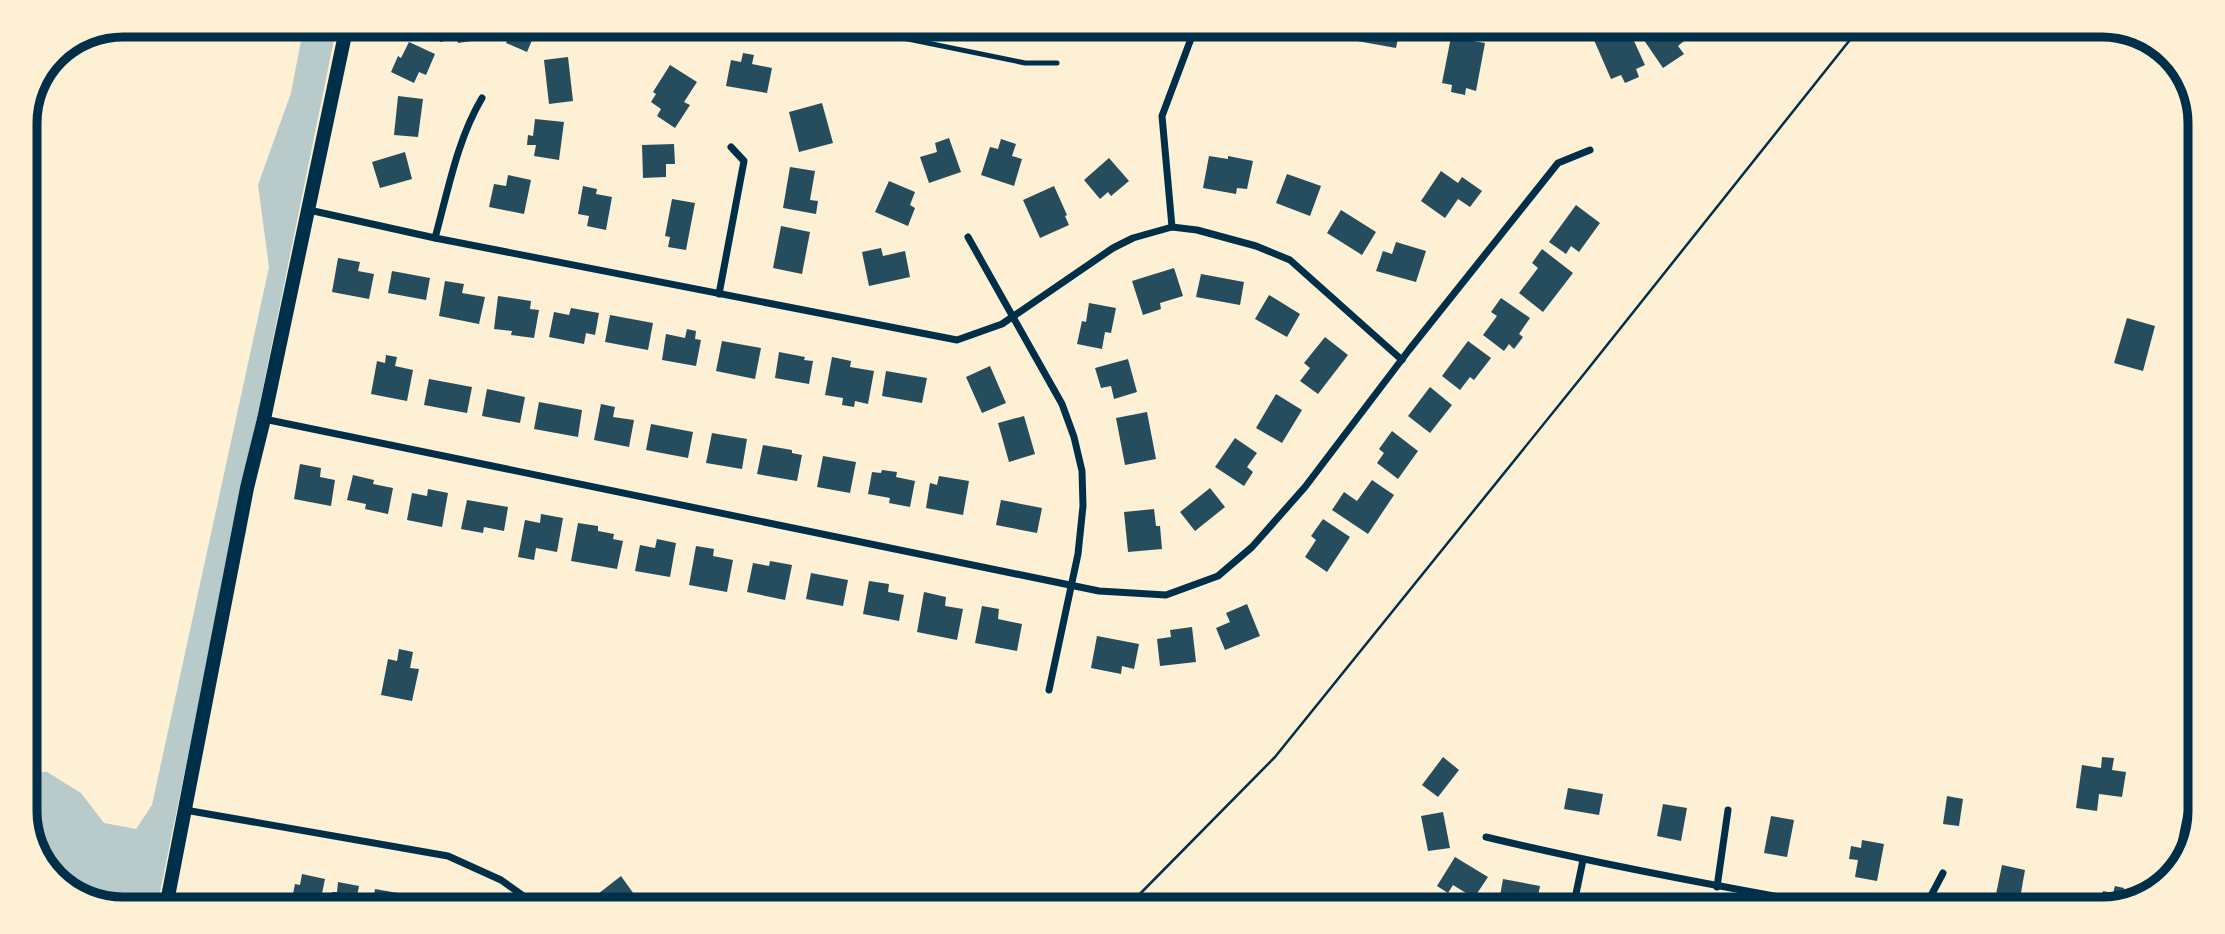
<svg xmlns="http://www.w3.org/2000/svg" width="2225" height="934" font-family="Ubuntu,sans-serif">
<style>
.green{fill:#b9caca}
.building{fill:#264d5e}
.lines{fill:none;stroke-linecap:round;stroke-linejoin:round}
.path{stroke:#003049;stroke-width:2.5}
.service{stroke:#003049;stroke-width:5}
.minor{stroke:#003049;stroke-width:7}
.tertiary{stroke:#003049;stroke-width:12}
.secondary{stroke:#003049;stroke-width:14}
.rim{fill:none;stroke:#003049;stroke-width:9}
</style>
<rect width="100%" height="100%" fill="#fdf0d5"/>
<path class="green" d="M304,25h33l-179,877h-72l-41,-31 -20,-53v-46h22l34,21 23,30 32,6 16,-24 117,-538 -11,-82 33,-92z"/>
<g class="building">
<path d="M437,26h38l3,14 -20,3 -1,-4 -17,3z"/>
<path d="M503,26h35l-11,26 -21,-9 5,-9 -10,-4z"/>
<path d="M1359,29h41l-4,19 -39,-7z"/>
<path d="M1618,30h11l16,35 -9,4 3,8 -14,6 -4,-8 -10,4 -17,-39z"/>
<path d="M1637,30h40l7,11 -6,5 6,8 -21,14z"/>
<path d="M1451,37l34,6 -9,48 -10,-3 -1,7 -14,-3 1,-7 -10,-2z"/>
<path d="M409,42l26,12 -9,21 -7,-3 -5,11 -23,-11 7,-16 3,2z"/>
<path d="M743,53l11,2 -2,9 20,4 -5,25 -41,-7 5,-26 10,2z"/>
<path d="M568,57l5,44 -24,3 -5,-44z"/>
<path d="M670,65l27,17 -13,20 6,3 -15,23 -18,-12 4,-7 -10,-7 5,-8 -3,-2z"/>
<path d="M398,96l25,3 -5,38 -24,-2z"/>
<path d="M822,103l11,40 -34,9 -10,-40z"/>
<path d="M535,119l29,3 -5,38 -25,-4 2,-11h-9l1,-10 5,1z"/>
<path d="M949,138l12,34 -32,11 -9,-26 17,-5 -2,-9z"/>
<path d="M1001,139l15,5 -4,12 10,3 -8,27 -33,-11 9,-28 8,2z"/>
<path d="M674,144l1,20h-9v13l-23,1 -1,-33z"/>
<path d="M405,152l7,27 -32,9 -8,-26z"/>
<path d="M1209,156l19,3v-3l25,5 -6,28 -10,-1 -1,6 -33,-6z"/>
<path d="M1109,158l20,23 -18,15 -3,-4 -8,7 -16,-19z"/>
<path d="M790,167l25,4 -5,29 8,1 -2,13 -33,-6z"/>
<path d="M1441,171l17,12 4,-6 20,14 -12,16 -12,-8 -13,19 -24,-17z"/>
<path d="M1287,174l34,12 -11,30 -34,-13z"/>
<path d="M508,175l23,5 -7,34 -35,-7 5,-23 12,2z"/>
<path d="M889,181l26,11 -5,13 5,3 -7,18 -33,-14z"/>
<path d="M583,186l14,3 -1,5 16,3 -6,33 -19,-4 2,-10 -11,-2z"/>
<path d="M1054,186l13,29 -2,1 4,9 -29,13 -17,-38z"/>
<path d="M672,199l23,4 -9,47 -18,-3 2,-10 -5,-1z"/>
<path d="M1576,205l24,18 -21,29 -8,-6 -5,8 -17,-12z"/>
<path d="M1341,210l35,22 -14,23 -35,-22z"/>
<path d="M781,226l29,6 -8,42 -29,-6z"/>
<path d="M1396,242l30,9 -10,31 -40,-11 7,-20 9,3z"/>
<path d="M881,248l2,8 22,-5 5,26 -41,9 -7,-34z"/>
<path d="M1542,249l31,24 -30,39 -24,-19 19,-25 -6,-5z"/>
<path d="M338,258l22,4 -2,9 16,3 -5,25 -37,-7z"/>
<path d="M1174,268l9,28 -23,7 1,6 -18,6 -11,-34z"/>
<path d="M392,271l38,7 -4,22 -38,-7z"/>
<path d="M1201,274l43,8 -4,23 -44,-8z"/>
<path d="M445,281l19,3 -2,9 23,4 -6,27 -40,-8z"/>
<path d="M1269,295l31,19 -13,23 -32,-18z"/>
<path d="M498,296l33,5 -1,8 9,1 -5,28 -23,-3 1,-4 -18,-2z"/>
<path d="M1501,298l29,20 -11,16 4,3 -9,12 -5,-5 -5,7 -21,-16 14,-19 -6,-4z"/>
<path d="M1089,303l27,5 -5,25 -6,-1 -3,17 -25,-5 5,-23 4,1z"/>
<path d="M571,308l28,5 -4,22 -9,-2 -2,11 -35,-7 5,-25 15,3z"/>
<path d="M610,315l43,8 -5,27 -43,-8z"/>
<path d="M2127,318l28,8 -12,45 -29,-8z"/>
<path d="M687,329l9,2 -1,8 6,1 -5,26 -34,-6 4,-26 19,4z"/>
<path d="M1325,337l23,18 -30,39 -18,-13 10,-13 -6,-5z"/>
<path d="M722,341l39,7 -6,31 -39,-8z"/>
<path d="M1468,341l23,17 -17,22 -4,-3 -10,13 -18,-14z"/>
<path d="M779,352l26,5 -1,3 9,1 -4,23 -34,-6z"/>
<path d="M386,355l11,2 -2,9 18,4 -6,31 -36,-7 6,-33 8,2z"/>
<path d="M832,357l19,4 -1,6 24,4 -6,33 -13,-3 -1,6 -12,-2 1,-7 -18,-3z"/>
<path d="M1128,359l9,33 -23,7 -3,-13 -10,2 -6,-20z"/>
<path d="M990,366l16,37 -24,10 -16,-36z"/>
<path d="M886,371l41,7 -5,25 -40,-7z"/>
<path d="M429,379l43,8 -5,26 -43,-8z"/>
<path d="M1430,387l22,18 -22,28 -22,-17z"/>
<path d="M487,389l38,8 -5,26 -38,-7z"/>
<path d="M1276,394l26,16 -20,33 -26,-15z"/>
<path d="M539,402l43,8 -4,27 -44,-8z"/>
<path d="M601,404l14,3 -2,10 21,3 -5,27 -35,-7z"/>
<path d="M1147,412l9,47 -31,6 -9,-47z"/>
<path d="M1024,416l11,38 -26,8 -11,-39z"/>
<path d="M651,424l42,8 -5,26 -42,-8z"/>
<path d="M1392,431l26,20 -20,28 -21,-16 7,-10 -5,-4z"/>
<path d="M712,433l35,6 -5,30 -36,-6z"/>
<path d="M1235,438l22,15 -10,14 6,5 -9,14 -29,-19z"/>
<path d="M763,445l29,5v3l10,2 -5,26 -40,-7z"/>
<path d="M823,456l33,6 -6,31 -33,-6z"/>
<path d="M300,464l21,4 -1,9 15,3 -4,26 -37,-7z"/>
<path d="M882,470l15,2 -1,5 19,4 -5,26 -21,-4 1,-5 -22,-4 4,-22 9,1z"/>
<path d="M353,475l21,5 -1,4 20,4 -5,26 -23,-5 1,-5 -19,-4z"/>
<path d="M939,476l30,5 -6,34 -37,-7 4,-25 7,2z"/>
<path d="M1372,480l22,15 -26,39 -36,-24 12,-18 13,9z"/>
<path d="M1210,488l15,19 -30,24 -15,-19z"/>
<path d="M428,489l20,4 -6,34 -35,-7 5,-27 15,3z"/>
<path d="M467,500l41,7 -4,24 -20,-4 -1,6 -22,-4z"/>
<path d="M1001,500l41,8 -5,25 -41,-8z"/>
<path d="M1154,509l2,17h4l2,23 -34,3 -4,-40z"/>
<path d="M541,514l22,4 -6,34 -21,-4 -2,12 -16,-3 7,-37 15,3z"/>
<path d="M1323,519l27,18 -23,35 -22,-15 11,-17 -5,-4z"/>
<path d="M578,523l20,3v5l16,3 -1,5 10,2 -6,28 -46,-8z"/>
<path d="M657,539l19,4 -6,34 -35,-6 5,-26 15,3z"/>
<path d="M696,546l18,3 -1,7 20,4 -6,32 -38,-7z"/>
<path d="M770,561l22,4 -7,35 -38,-8 6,-29 16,3z"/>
<path d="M811,573l37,7 -5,26 -37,-7z"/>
<path d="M869,581l20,3 -1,8 16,3 -5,26 -36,-7z"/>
<path d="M924,592l22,5 -1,9 18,3 -6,31 -40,-8z"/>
<path d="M1247,604l13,32 -35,14 -9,-22 14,-6 -4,-9z"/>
<path d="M982,606l17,3 -1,10 24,5 -5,27 -42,-8z"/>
<path d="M1192,627l4,35 -36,4 -3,-27 14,-2 -1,-7z"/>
<path d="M1097,636l42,8 -5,25 -12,-3 -1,8 -30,-6z"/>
<path d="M399,649l14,3 -3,16 9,1 -7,32 -31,-6 7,-36 9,2z"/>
<path d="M1443,757l16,13 -21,27 -16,-12z"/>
<path d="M2102,757l12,1 -2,12 14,2 -4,25 -23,-3 -2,17 -21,-3 6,-43 19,3z"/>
<path d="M1568,788l35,6 -4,21 -35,-6z"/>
<path d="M1947,796l16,3 -4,27 -16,-2z"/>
<path d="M1663,804l24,4 -6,33 -24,-5z"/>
<path d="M1443,812l7,36 -22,3 -7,-35z"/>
<path d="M1771,816l23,4 -7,37 -23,-4z"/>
<path d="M1862,840l22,4 -7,37 -22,-4 3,-17 -9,-1 2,-13 10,2z"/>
<path d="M1455,857l33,20 -14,21 -21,-13 -5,8 -11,-7z"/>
<path d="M2002,865l23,5 -6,34 -24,-5z"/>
<path d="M302,874l23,5 -5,24h-29l4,-19 5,1z"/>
<path d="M621,876l15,21 -9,7h-42z"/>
<path d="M1503,879l37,7 -4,21h-32l1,-4 -6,-1z"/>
<path d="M338,882l21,4 -2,10 3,1 -1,6h-29l2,-11h5z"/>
<path d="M2115,886l9,2 -3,16 -22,5 4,-18 10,2z"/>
<path d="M375,889l23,4 -2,10h-28v-4l5,1z"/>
<path d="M412,897l23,4 -1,2h-23z"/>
<path d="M1603,899l32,6 -1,3h-33z"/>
<path d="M1429,901l17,3 -1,3h-17z"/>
</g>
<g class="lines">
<path class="path" d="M1128,906l147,-149 309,-383 273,-343"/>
<path class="service" d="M849,27l176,36h32"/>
<g class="minor">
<path d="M309,210l126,28 522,102 45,-16 111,-76 20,-10 39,-11 25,3 59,16 34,14 112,100"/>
<path d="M1172,227l-10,-111 33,-88"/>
<path d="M968,237l94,167 12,33 8,34 1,35 -5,48 -29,136"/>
<path d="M435,238c13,-47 22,-98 47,-140"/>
<path d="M719,294l25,-133 -13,-14"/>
<path d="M264,419l835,172 67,4 52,-19 34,-29 53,-60 104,-137 149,-187 32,-13"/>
<path d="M185,810l263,46 53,24 24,17 5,7"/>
<path d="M1486,837c120,29 240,51 362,72"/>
<path d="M1717,887l11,-77"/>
<path d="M1573,908l10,-48"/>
<path d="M1924,909l19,-36"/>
</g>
<path class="tertiary" d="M2179,866l15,-74"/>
<path class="secondary" d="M167,902l80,-414 17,-69 83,-394"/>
</g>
<path d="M0 0H2225V934H0ZM123 37H2102A86 86 0 0 1 2188 123V811A86 86 0 0 1 2102 897H123A86 86 0 0 1 37 811V123A86 86 0 0 1 123 37Z" fill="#fdf0d5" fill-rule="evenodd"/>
<path class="rim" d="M123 37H2102A86 86 0 0 1 2188 123V811A86 86 0 0 1 2102 897H123A86 86 0 0 1 37 811V123A86 86 0 0 1 123 37Z"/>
</svg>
